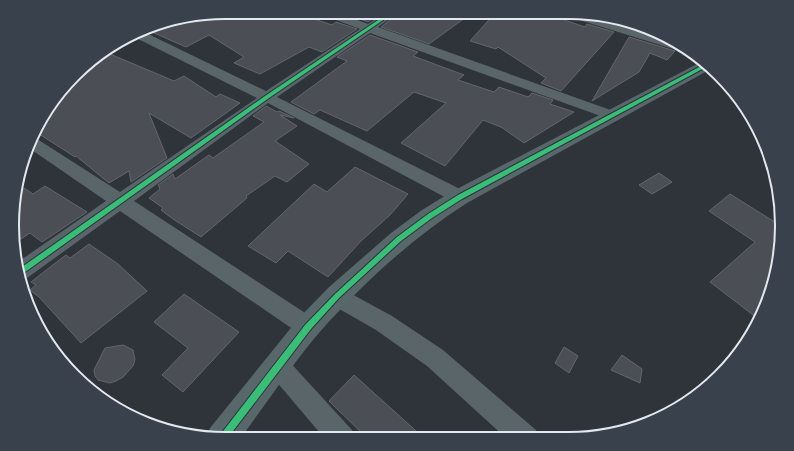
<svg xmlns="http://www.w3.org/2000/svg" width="794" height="451" font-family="Mulish,sans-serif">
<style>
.building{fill:#4b4e54;stroke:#63666b}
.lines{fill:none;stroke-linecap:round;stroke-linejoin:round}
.street{fill:#596568;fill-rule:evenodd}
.secondary{fill:#58676a;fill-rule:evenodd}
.cycleway-casing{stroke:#2a343e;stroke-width:2}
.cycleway{fill:#3abd76;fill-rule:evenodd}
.rim{fill:none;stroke:#e2e8ef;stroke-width:2}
</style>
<rect width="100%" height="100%" fill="#2e343a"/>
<g class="building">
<path d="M226,12h67l39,13 4,-3 21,7 -35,23 -13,-5 -49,27 -26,-11 10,-6 -35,-22 -23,12 -32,-14 25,-13z"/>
<path d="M350,12h32l-14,10 -21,-8z"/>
<path d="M400,12h73l-44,32 -48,-17z"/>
<path d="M496,12h29l9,3 7,-3 44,15 2,-3 27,8 -53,59 -20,-8 5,-5 -48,-31 -2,2 -26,-8z"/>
<path d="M636,23h1l27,14 -30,-10z"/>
<path d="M370,35l48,17 -5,4 51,19 -6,5 36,12 5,-5 29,10 4,-4 21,7 -3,4 24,8 -50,31 -23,-16 -18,-7 -38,46 -44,-23 45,-40 -32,-11 -47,39 -47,-21 -6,4 -23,-12 56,-41 -10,-4z"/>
<path d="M629,37l46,14 -8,9 -17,-7 -11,19 -47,29z"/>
<path d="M110,54l64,27 10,-5 32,21 4,-3 20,9 -49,35 -42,-25 18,45 -36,24 -2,-11 -20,12 -33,-27 -1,1 -39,-25 12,-25 40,-43z"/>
<path d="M266,106l11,6 2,-1 15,7 -14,-3 17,11 -22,15 34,23 -22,18 -12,-6 -29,20 1,2 -46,39 -28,-18 -12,-9 2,-2 -14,-10 11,-9 -2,-4 15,-11 2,5 34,-24 4,3 51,-36 -11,-6z"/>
<path d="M355,167l53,27 -18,21 -29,26 -33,36 -40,-26 -12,12 -28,-17 66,-62 13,8z"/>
<path d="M659,173l13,9 -20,12 -13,-9z"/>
<path d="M45,186l42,26 -45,30 -12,-9 -17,11 -1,-5 5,-46 7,-5 9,6z"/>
<path d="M730,194l48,30v43l-21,51 -47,-36 45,-40 -46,-31z"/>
<path d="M89,244l29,20 29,27 -66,52 -42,-46 -9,-7 6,-5 -5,-3 23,-18 12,-9 4,3z"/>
<path d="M184,294l55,38 -56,60 -21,-17 26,-27 -34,-26z"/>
<path d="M123,345l10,5 2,10 -2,6 -10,11 -7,4 -6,2 -12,-3 -3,-4 -1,-6 11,-22z"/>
<path d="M564,347l14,9 -9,17 -14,-10z"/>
<path d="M622,355l20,14 -2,14 -29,-13z"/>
<path d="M354,375l71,64h-57l-39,-38z"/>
</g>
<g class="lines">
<g class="street">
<path d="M318,12h18l32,12 17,-12h14l-21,15 241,86 3,3 -3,3 -5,2 -5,-2 -239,-86 -93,64 189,95 3,5 -3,5 -6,2 -6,-2 -186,-99 -134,98 182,119 3,7 -3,7 -8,3 -8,-3 -180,-123 -93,67 -5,2 -4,-18 88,-61 -77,-53 5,-11 86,55 137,-94 -125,-62 10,-5 124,60 94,-62 -40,-15z"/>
<path d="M558,12h20l92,28 17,8 4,4h-8l-123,-38z"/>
<path d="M337,286l55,30 51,34 93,80 4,9h-33l-80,-73 -51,-36 -47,-27 -3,-7 3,-7z"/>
<path d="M278,354l8,4 66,72 4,9h-31l-55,-65 -4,-8 4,-8z"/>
</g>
<path class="secondary" d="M701,62l8,8 -242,133c-56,36 -105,81 -149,131 -27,32 -52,70 -78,105l-34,-1 4,-10 89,-110 29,-30 63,-55 31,-23 31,-19z"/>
<defs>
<g id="cycleway">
<path d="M390,12h5l-126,86 -248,177 -2,-6 246,-173z"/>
<path d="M703,65l3,2 -244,132 -30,19 -31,23 -62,57 -28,31 -84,110h-10l88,-114 30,-31 62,-57 31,-23 30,-19z"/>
</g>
</defs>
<use href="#cycleway" class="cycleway-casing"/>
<use href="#cycleway" class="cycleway"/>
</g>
<path d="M0 0H794V451H0ZM225 19H569A206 206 0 0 1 775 225V226A206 206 0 0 1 569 432H225A206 206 0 0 1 19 226V225A206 206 0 0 1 225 19Z" fill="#39424c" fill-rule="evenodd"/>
<path class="rim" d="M225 19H569A206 206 0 0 1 775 225V226A206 206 0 0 1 569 432H225A206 206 0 0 1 19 226V225A206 206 0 0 1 225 19Z"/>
</svg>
